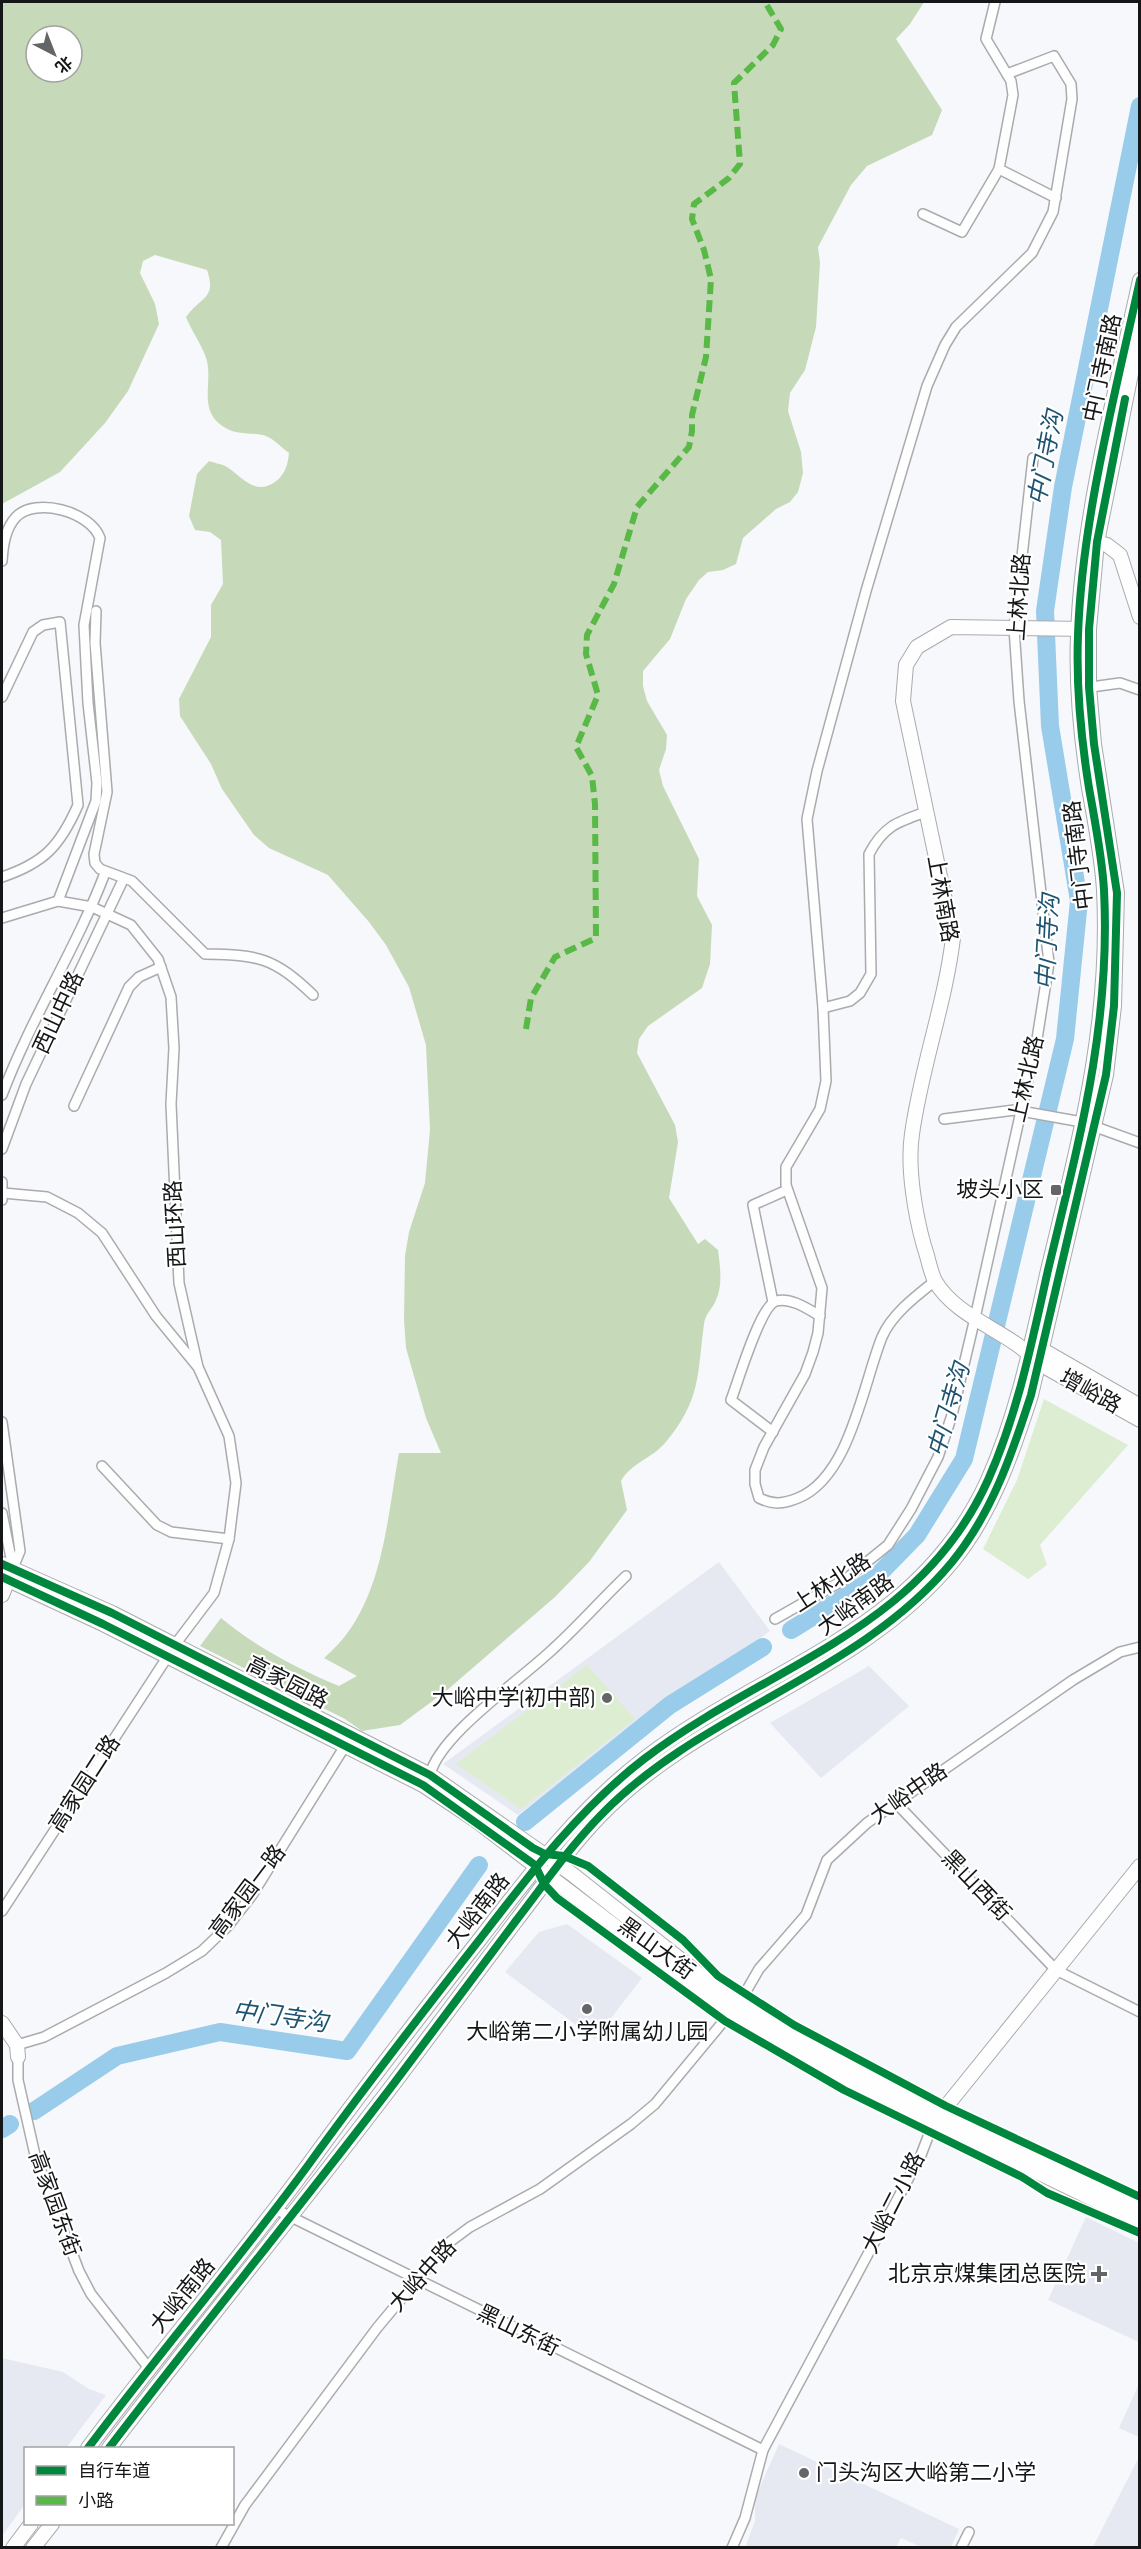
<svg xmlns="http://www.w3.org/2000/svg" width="1141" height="2549" font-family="'Sofia Sans Condensed','Noto Sans SC',sans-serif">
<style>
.built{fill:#e6e9f1}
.green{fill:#dcedd1}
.forest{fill:#c6d9b8;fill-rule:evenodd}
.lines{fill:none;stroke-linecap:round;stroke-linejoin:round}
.river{stroke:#99cbea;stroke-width:18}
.street-casing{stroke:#aaabad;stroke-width:12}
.secondary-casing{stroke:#aaabad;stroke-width:16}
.street{stroke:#fefefe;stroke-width:9}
.secondary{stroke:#fefefe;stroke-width:14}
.quiet{stroke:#58b947;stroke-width:6;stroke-dasharray:12 6;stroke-linecap:butt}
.cycleway-casing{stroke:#fff;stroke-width:11}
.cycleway{stroke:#00873e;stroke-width:8}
.poi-dot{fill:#646567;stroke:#fff;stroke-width:2}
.labels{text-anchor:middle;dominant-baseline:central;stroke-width:4.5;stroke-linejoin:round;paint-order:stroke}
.street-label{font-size:22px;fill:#151617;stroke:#fff}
.poi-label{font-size:22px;fill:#151617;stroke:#fff;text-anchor:end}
.water-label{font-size:24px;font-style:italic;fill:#1e5471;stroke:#fff}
</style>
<rect width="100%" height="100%" fill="#f6f8fb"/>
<g class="built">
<path d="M719,1562l51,69 -252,184 -75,-51z"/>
<path d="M869,1666l40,40 -88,72 -51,-55z"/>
<path d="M567,1924l75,54 -47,61 -90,-67 34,-40z"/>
<path d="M1086,2217l53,26v99l-91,-42z"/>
<path d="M2,2358l61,14 26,17 17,6 -40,53h-40l-1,56 -23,32z"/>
<path d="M1139,2384l1,53h-1l-20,-9z"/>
<path d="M779,2444l180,85 -8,18h-30l-20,-9 -5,9 -151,1 10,-27v-23z"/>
<path d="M1139,2457v90h-46z"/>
</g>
<g class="green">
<path d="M1044,1399l84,46 -88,100 7,20 -19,14 -45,-30 34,-69z"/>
<path d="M587,1665l48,54 -114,90 -65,-45z"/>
</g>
<path class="forest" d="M2,2h922l-14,22 -14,15 46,71 -10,25 -65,31 -16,19 -33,62 2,16 -4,64 -11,43 -15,23 -2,18 13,41 2,21 -5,19 -8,10 -14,7 -33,29 -7,26 -13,6 -15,2 -9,8 -13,19 -16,40 -27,32v15l4,15 20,34 -1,14 -7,21 4,16 36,73 -2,37 15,29 -2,39 -8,24 -54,38 -9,13 -2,14 38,72 3,17 -9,56 29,46 7,-5 13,11c2,16 5,35 -2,50 -3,8 -11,14 -12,24 -7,52 -3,76 -39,119 -14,16 -34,20 -44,38l6,29 -38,52 -34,35 -109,94 -46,34 -38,6 -17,-12 -145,-73 21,-28c35,29 77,51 118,68l18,-10 -33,-18c59,-49 62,-135 75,-205h42l-15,-35 -20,-70 -2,-28 1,-64 4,-24 16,-49 5,-53 -4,-85 -17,-58 -23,-42 -17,-23 -41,-47 -59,-27 -15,-13 -32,-46 -11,-25 -31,-48 -1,-17 32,-62v-32l12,-21 -2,-44 -11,-8 -15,-2 -6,-14 8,-42 12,-13c5,2 13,3 18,6 15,10 28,29 48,15 10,-7 13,-18 14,-29 -7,-5 -15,-14 -23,-17 -16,-5 -29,1 -45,-11 -24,-17 -6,-47 -16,-70 -5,-13 -14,-25 -19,-38 15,-21 31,-18 21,-47l-52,-15 -12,6 -3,12 15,31 4,20 -31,67 -23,32 -45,49 -58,32zM36,36h36v36h-36z"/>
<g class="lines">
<g class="river">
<path d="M791,1630l84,-52 42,-43 47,-76 101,-420 14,-138 -29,-175 -5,-115 18,-124 77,-381"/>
<path d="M525,1822l145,-117 93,-58"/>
<path d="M34,2111l83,-55 103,-24 127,19 132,-186"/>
<path d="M2,2129l8,-5"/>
</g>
<defs>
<g id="street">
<path d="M995,2l-9,37 25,42 2,14 -14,74 57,29"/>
<path d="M923,214l39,18 37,-63"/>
<path d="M2,561c1,-15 3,-32 14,-44 19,-20 74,-6 84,21l-16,87 4,78 9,80 -1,18 -38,100"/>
<path d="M96,611l-1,32 12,149 -13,62 1,9 5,6 32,12 73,73c54,1 68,3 108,41"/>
<path d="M1084,688l36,-5 20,7"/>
<path d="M2,697l31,-65 10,-7 17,-3 18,183c-18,41 -34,58 -76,72"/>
<path d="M2,918l56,-17 34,6 39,18 27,34 13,38 3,51 -3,56 8,179 19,84 31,69 7,47 -7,56 -15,54 -40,53"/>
<path d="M823,1008l27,-7 10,-8 11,-19 -2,-120c15,-28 28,-32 57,-42"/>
<path d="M2,1095c29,-77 74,-146 103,-222"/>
<path d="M74,1106l55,-119 10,-10 22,-10"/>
<path d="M944,1119l71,-9 67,12 58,21"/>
<path d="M2,1149l24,-65 97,-204"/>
<path d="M2,1182v18"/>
<path d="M3,1193l44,4 31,16 24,20 54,83 41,50"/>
<path d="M935,1281c-19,15 -43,33 -53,56 -19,47 -32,140 -84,161 -15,6 -24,7 -39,0l-4,-14v-14l9,-23 41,-73 8,-22 5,-19 4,-45 -36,-103v-18l34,-58 6,-28 -3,-73 -16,-189 10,-48 49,-180 61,-205 18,-41 11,-18 76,-74 21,-41 19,-113 -1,-15 -17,-28 -47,18"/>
<path d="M773,1302l-20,-97 34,-15"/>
<path d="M2,1422l18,129 -7,17"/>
<path d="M773,1432l-42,-32c7,-18 29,-94 45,-99 15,-4 32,8 44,15"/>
<path d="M102,1466l55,59 14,7 58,7"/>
<path d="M2,1513l11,55"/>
<path d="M775,1619l72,-41 41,-33 23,-36 27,-52 14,-42 23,-97 62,-279 12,-76 -30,-262 -5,-73 19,-170"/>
<path d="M430,1775c9,-40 92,-96 124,-127 25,-23 48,-49 72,-72"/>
<path d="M896,1803l160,167 84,42"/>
<path d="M2,1911l166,-255"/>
<path d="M740,2002l19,-33 47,-54 21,-55 40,-37 206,-143 47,-28 20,-5"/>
<path d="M17,2045l27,-8 122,-64 36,-22 26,-25 24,-31 93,-149"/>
<path d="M18,2057v23l17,75 44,116 12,23 57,73"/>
<path d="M275,2209l488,241"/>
<path d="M221,2548l24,-43 132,-177 70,-84 23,-17 70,-38 91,-65 24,-20 77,-93"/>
<path d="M732,2548l13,-30 18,-68 158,-295 13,-34"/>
<path d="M961,2548l8,-16"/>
</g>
<g id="secondary">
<path d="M1088,540l19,5 13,10 20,62"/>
<path d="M1087,629l-136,-2 -34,20 -11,18 -3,36 50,237c-8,66 -32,130 -41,196 -5,33 3,80 12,112 4,11 6,25 11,35 22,38 75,50 103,82l102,57"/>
<path d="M1033,1351l8,-2 99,57"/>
<path d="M2,1564l110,49 318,162 142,99 137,108 87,55 61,34 283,139"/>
<path d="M2,1577l101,47 320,161 51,34 229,174 57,36 88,51 292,142"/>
<path d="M2,1595l9,-23"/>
<path d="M2,2023l15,22 1,12"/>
<path d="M936,2119l204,-253"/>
<path d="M88,2448c72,-96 150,-187 221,-284 55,-76 113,-151 171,-225 50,-65 99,-130 164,-180 123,-94 275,-126 344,-279 30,-67 44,-139 60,-210 31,-129 63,-245 56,-380 -2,-34 -9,-68 -15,-102 -8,-50 -13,-102 -11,-153 4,-117 37,-240 62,-355"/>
<path d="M109,2448c94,-123 192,-242 286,-366 40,-53 80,-107 120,-160 28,-36 53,-73 85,-106 102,-106 258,-140 352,-254 40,-49 60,-108 79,-167l75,-320 8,-69 3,-113 -23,-149 -5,-57v-58l8,-87 43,-213"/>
<path d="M13,2548l18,-24"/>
<path d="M33,2548l19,-24"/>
</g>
</defs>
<use href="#street" class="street-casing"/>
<use href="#secondary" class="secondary-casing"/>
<use href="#street" class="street"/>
<use href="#secondary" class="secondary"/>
<path class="quiet" d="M526,1029l5,-31 24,-41 41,-19 -1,-134 -3,-28 -16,-29 22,-52 -12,-41 1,-19 27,-51 23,-77 52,-60 3,-16v-16l14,-58 5,-78 -7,-29 -12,-31 2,-15 35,-26 11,-14 -6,-81 39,-38 8,-16 -16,-27"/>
<defs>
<g id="cycleway">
<path d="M2,1564l110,49 318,162 103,73 12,6 19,2 24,10 95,74 35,36 76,49 152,81 194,91"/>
<path d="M2,1577l101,47 320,161 112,80 9,19 13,14 168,123 119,69 178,87 25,16 93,40"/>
<path d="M88,2448c72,-96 150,-187 221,-284 55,-76 113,-151 171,-225 50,-65 99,-130 164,-180 123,-94 275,-126 344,-279 30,-67 44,-139 60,-210 31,-129 63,-245 56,-380 -2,-34 -9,-68 -15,-102 -8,-50 -13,-102 -11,-153 4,-117 37,-240 62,-355"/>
<path d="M109,2448c94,-123 192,-242 286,-366 40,-53 80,-107 120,-160 28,-36 53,-73 85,-106 102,-106 258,-140 352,-254 40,-49 60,-108 79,-167l75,-320 8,-69 3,-113 -23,-149 -5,-57v-58l8,-87 28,-143"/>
</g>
</defs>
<use href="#cycleway" class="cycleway-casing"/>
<use href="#cycleway" class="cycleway"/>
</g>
<g class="poi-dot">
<rect x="1050" y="1184" width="12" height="12" rx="3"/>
<circle cx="607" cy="1698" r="6"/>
<circle cx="587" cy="2009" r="6"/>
<path d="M1096 2265h6v6h6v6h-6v6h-6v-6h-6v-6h6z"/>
<circle cx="804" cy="2473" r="6"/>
</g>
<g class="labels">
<g class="street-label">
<text transform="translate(1103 368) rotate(-78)">中门寺南路</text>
<text transform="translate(1020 597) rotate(-86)">上林北路</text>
<text transform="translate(1079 855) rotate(-97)">中门寺南路</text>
<text transform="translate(942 899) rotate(80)">上林南路</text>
<text transform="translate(59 1013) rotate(-65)">西山中路</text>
<text transform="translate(1027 1079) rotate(-77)">上林北路</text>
<text transform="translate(176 1224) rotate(-93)">西山环路</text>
<text transform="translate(1090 1392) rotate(29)">增峪路</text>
<text transform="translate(832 1583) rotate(-33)">上林北路</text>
<text transform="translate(856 1605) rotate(-36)">大峪南路</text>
<text transform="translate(287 1683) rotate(27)">高家园路</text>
<text transform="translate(85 1784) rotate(-57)">高家园二路</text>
<text transform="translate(909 1794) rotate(-35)">大峪中路</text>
<text transform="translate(976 1886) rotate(46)">黑山西街</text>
<text transform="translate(248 1892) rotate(-53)">高家园一路</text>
<text transform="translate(478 1911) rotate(-52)">大峪南路</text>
<text transform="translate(656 1949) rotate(36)">黑山大街</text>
<text transform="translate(894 2203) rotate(-63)">大峪二小路</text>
<text transform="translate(54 2204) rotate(70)">高家园东街</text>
<text transform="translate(423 2276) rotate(-48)">大峪中路</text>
<text transform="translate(183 2296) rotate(-51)">大峪南路</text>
<text transform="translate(518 2331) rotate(26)">黑山东街</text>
</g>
<g class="poi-label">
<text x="1044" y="1190">坡头小区</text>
<text x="595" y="1698">大峪中学(初中部)</text>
<text x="587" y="2032" text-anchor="middle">大峪第二小学附属幼儿园</text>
<text x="1086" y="2274">北京京煤集团总医院</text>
<text x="816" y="2473" text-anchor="start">门头沟区大峪第二小学</text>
</g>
<g class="water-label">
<text transform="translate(1046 458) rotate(-79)">中门寺沟</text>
<text transform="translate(1048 942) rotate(-87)">中门寺沟</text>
<text transform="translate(949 1410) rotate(-74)">中门寺沟</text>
<text transform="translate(280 2017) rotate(8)">中门寺沟</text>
</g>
</g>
<rect width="1141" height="2549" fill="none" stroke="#151617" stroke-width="6"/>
<rect x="24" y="2447" width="210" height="78" fill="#ffffff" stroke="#a1a2a2" stroke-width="1.5"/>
<rect x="36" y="2466" width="30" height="9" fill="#00873e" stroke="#a1a2a2" stroke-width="1.5"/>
<text x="78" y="2477" font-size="18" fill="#151617">自行车道</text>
<rect x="36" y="2496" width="30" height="9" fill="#58b947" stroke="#a1a2a2" stroke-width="1.5"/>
<text x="78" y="2507" font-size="18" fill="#151617">小路</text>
<g transform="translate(54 54) rotate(138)"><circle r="28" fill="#ffffff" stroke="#a1a2a2" stroke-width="1.5"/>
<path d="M0-4.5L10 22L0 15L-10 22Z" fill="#646567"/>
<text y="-9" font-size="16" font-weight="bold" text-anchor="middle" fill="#151617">北</text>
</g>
</svg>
